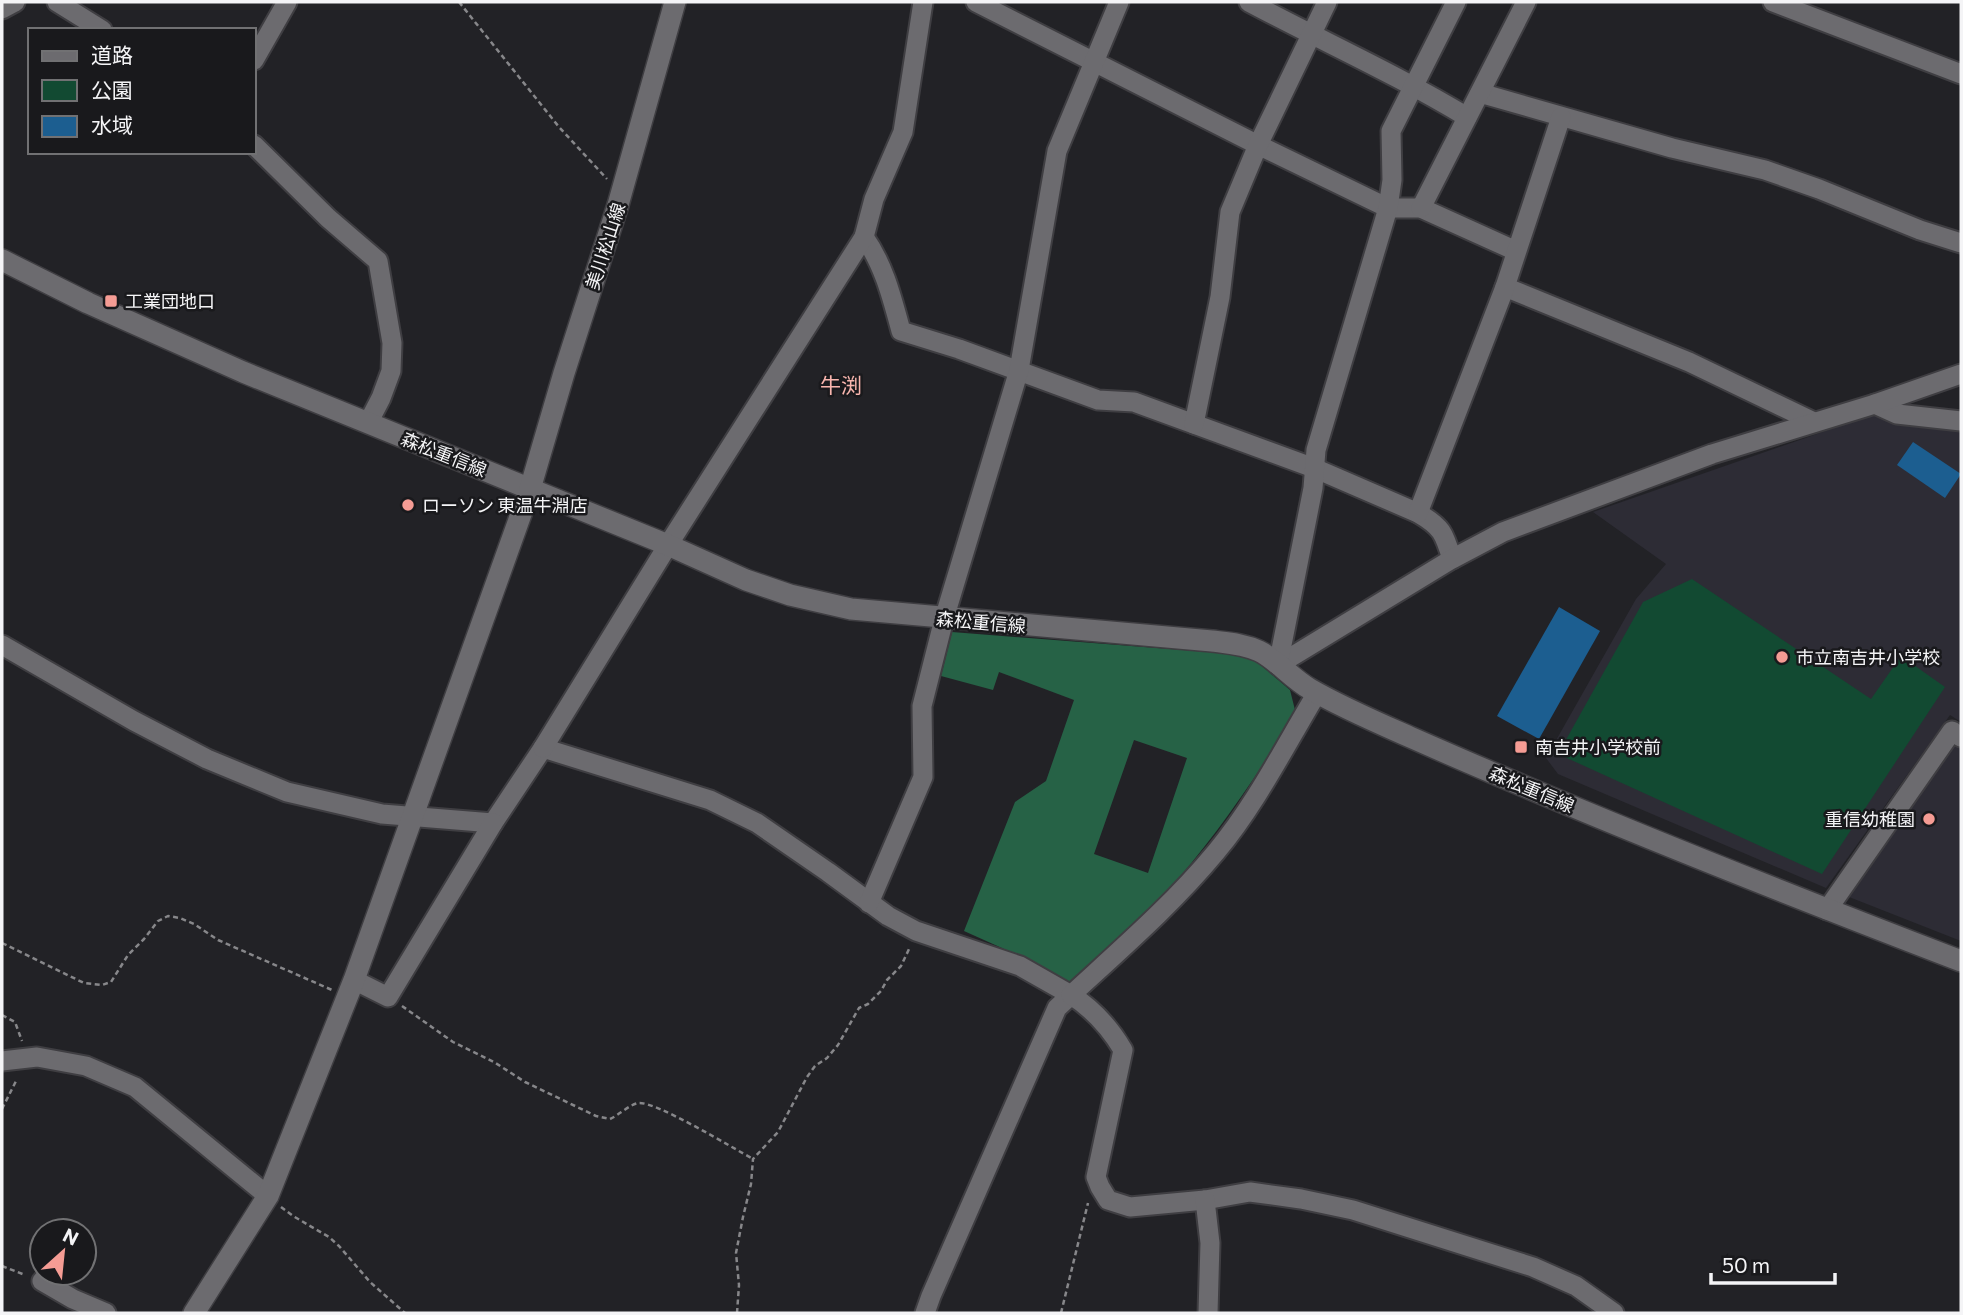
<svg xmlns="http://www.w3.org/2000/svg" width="1963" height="1315" font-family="Commissioner,'Noto Sans JP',sans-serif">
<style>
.built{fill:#2d2c35}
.green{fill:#124a32}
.forest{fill:#266246;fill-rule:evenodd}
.water{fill:#1c5e90}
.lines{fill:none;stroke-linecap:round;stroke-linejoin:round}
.minor-casing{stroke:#3f3e42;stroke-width:23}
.tertiary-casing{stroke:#3f3e42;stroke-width:24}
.secondary-casing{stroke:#3f3e42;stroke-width:24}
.path{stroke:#87878a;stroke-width:2.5;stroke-dasharray:5 3.5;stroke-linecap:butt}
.minor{stroke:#6c6b6f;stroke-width:19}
.tertiary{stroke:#6c6b6f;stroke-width:21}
.secondary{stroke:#6c6b6f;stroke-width:21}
.poi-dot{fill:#f59c94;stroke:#19191c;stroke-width:2.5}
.labels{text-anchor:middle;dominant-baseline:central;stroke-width:5;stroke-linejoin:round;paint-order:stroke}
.street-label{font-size:18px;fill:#f4f4f6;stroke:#19191c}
.poi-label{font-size:18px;fill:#f4f4f6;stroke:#19191c;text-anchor:start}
.quarter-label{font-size:21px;fill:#f8b5ae;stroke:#19191c}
</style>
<rect width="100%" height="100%" fill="#222226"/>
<g class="built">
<path d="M1883,411l78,15v296l-11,-7 -124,173 -268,-114 -12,-16 90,-159 30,-35 -73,-52z"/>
<path d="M1954,738l7,5v198l-117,-46z"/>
</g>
<path class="green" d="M1692,579l179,120 30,-43 44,31 -123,187 -264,-120 85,-152z"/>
<path class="forest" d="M952,632l282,22 23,8 33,28 6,24c-41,64 -82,126 -133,182 -29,31 -63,59 -94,88l-36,-22 -69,-31 51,-129 31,-21 28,-81 -75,-28 -6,18 -52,-14zM1134,740l53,18 -39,115 -54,-19z"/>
<g class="water">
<path d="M1913,442l48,32 -16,24 -48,-33z"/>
<path d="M1559,607l41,24 -61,108 -42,-23z"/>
</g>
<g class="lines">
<defs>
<g id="minor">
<path d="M57,2l45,28"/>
<path d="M976,2l282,143 130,63h33l95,43"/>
<path d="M1249,2c73,39 147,72 218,115"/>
<path d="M1773,2l188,72"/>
<path d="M2,9l13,-7"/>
<path d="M254,60l33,-58"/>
<path d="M1480,93l192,55 93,22 54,19 101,41 41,13"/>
<path d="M254,145l74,73 50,43 14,82 -1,28 -10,27 -13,25"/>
<path d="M1421,208l105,-206"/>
<path d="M864,237c20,28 28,61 37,94l58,18 139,51 36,2 180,66 104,45c24,14 26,20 34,46"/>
<path d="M1505,287l184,75 125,60"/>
<path d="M1875,404l22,10 64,7"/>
<path d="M1194,424l26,-127 10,-85 28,-67 69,-143"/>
<path d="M1418,513l87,-226 56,-170"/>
<path d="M2,645l132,76 73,38 80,33 95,22 111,9 50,-75 167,52 47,23 71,49 60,44 28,15 104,35 51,29 -14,13 -126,288 -6,17"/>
<path d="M1278,665l174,-106 51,-27 209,-78 163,-50 86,-30"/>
<path d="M1278,665l35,-177 3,-38 72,-242 4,-28 -1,-49 65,-129"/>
<path d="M1317,693c-32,53 -61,111 -101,159 -43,52 -95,97 -145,143 22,14 39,33 52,55l-27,127 4,10 8,13 22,7 75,-7 45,-8 51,7 52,11 180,57 43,19 38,27"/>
<path d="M543,748l125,-203 196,-308 10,-38 29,-67 20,-130"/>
<path d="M869,903l54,-126 -1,-71 22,-87 75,-249 38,-219 62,-149"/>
<path d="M1827,910l125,-179 9,6"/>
<path d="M354,980l34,17 105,-174"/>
<path d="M2,1061l35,-4 49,9 49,21 133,109"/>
<path d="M1205,1200l5,43 -2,70"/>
<path d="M42,1281l31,18 33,14"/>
</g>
<path id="tertiary" d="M194,1313l74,-117 86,-216 176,-491"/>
<g id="secondary">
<path d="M2,260l86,43 155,69 425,173 78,35 44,15 61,14 361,32c16,2 32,3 47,10 17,8 32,27 51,38 31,18 66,33 100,48 181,80 366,153 551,224"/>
<path d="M530,489l34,-116 54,-168 57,-203"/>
</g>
</defs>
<use href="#minor" class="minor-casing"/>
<use href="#tertiary" class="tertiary-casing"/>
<use href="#secondary" class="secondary-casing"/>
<g class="path">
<path d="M459,2l100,125 48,52"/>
<path d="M2,943l82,40 18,2 9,-3 17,-27 16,-16 14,-18 10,-5 12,2 14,6 24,16 114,50"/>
<path d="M402,1006l51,36 41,20 31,20 71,34 14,3c9,-4 20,-15 29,-16 18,-1 94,45 114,56"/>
<path d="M2,1015l13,7 7,19"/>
<path d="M2,1109l15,-30"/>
<path d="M281,1207l12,9 36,21 10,9 31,36 35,31"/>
<path d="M2,1266l23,9"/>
<path d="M737,1313l2,-28 -3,-32 7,-36 8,-33 2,-25 25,-27 29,-55 8,-11 12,-8 11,-13 21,-37 9,-4 13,-13 6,-11 14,-14 9,-19"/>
<path d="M1061,1313l27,-110"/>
</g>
<use href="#minor" class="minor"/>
<use href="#tertiary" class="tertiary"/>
<use href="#secondary" class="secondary"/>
</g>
<g class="poi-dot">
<rect x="104" y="294" width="14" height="14" rx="3.5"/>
<circle cx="408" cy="505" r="7"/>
<circle cx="1782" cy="657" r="7"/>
<rect x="1514" y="740" width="14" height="14" rx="3.5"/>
<circle cx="1929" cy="819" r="7"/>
</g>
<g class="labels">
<g class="street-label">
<text transform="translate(605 246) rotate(-72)">美川松山線</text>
<text transform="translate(444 454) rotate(22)">森松重信線</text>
<text transform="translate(981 622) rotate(5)">森松重信線</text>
<text transform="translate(1532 789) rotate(23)">森松重信線</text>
</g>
<g class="poi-label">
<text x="125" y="301">工業団地口</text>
<text x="422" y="505">ローソン 東温牛淵店</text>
<text x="1796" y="657">市立南吉井小学校</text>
<text x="1535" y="747">南吉井小学校前</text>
<text x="1915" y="819" text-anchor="end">重信幼稚園</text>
</g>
<g class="quarter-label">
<text x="841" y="384">牛渕</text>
</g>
</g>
<rect width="1963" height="1315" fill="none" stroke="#f4f4f6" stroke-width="7"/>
<rect x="28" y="28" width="228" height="126" fill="#19191c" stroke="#717173" stroke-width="2"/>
<rect x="42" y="51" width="35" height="10" fill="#6c6b6f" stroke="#717173" stroke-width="2"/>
<text x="91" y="63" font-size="21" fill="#f4f4f6">道路</text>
<rect x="42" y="80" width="35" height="21" fill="#124a32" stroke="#717173" stroke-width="2"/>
<text x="91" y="98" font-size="21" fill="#f4f4f6">公園</text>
<rect x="42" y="116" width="35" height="21" fill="#1c5e90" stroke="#717173" stroke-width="2"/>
<text x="91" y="133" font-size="21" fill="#f4f4f6">水域</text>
<g transform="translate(63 1252) rotate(27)"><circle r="33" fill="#19191c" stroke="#717173" stroke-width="2"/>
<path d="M0-5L12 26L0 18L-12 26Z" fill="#f59c94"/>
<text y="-10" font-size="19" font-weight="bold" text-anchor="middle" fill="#f4f4f6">N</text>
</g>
<path d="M1711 1273v10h124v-10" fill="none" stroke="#f4f4f6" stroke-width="3.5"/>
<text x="1722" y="1273" font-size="21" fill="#f4f4f6" stroke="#19191c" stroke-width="5" paint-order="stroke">50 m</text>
</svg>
